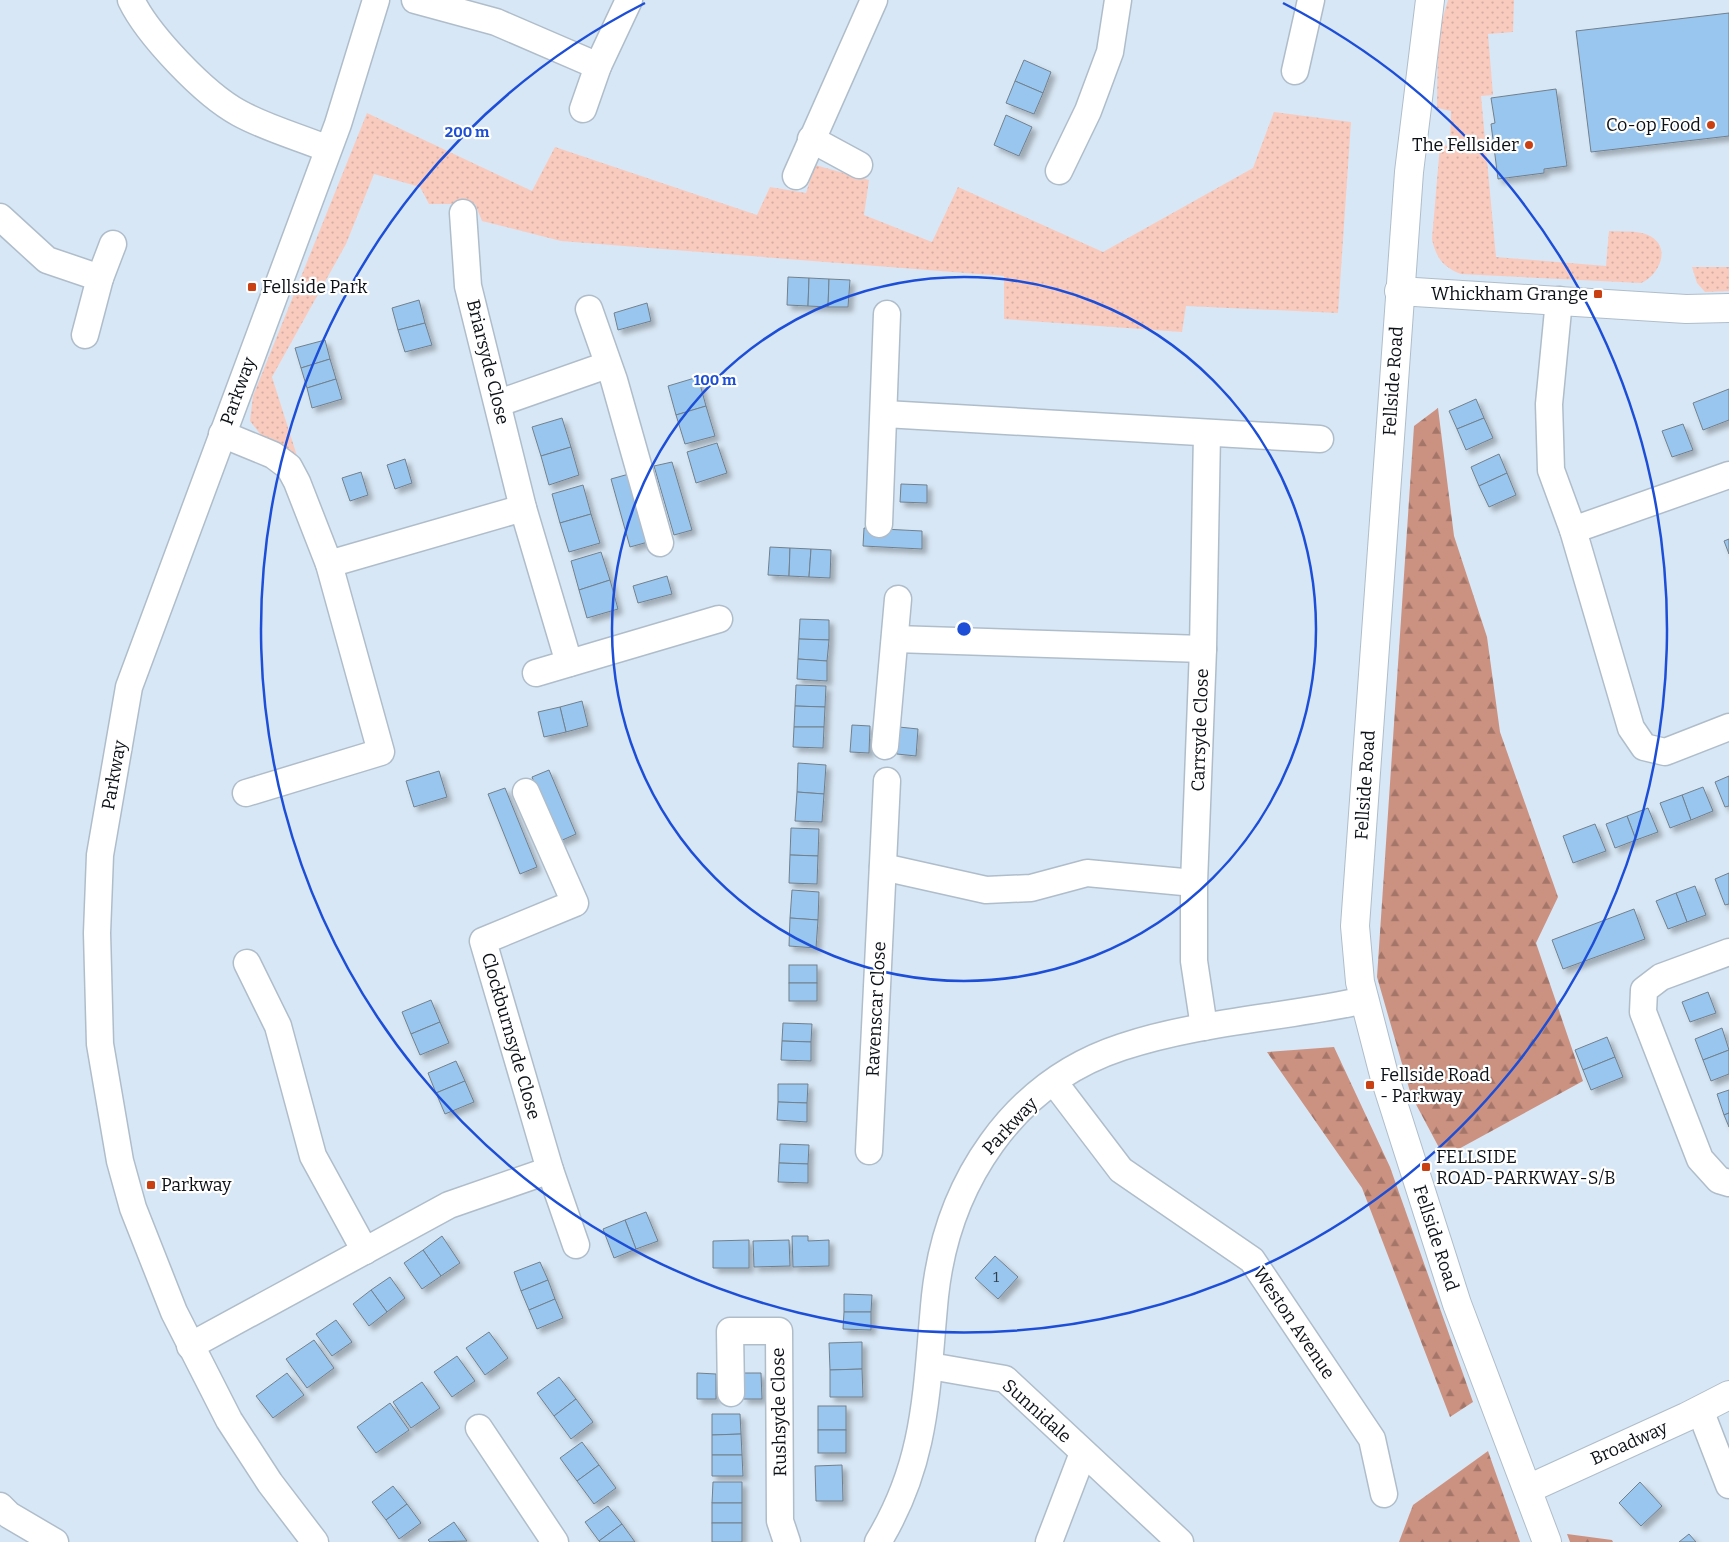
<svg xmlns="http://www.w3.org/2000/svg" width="1729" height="1542" viewBox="0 0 1729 1542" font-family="Bitter,serif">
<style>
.grass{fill:url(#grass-dots)}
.forest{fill:url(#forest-firs)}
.building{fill:#99c6ef;stroke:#72808c;filter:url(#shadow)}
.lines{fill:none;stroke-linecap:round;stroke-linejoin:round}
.street-casing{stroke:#afbdcb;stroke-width:29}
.secondary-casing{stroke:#afbdcb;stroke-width:30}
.street{stroke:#fff;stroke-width:26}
.secondary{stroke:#fff;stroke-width:28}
.ring{fill:none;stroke:#1d4ed8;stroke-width:2.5}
.poi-dot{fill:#c94113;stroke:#fff;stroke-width:2}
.labels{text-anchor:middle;stroke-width:4.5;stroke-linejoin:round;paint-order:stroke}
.number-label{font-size:15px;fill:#2f3e4c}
.poi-label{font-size:18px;fill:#0c1116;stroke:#fff;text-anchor:start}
.street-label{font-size:18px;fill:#0c1116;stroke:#fff}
.centre{fill:#1d4ed8;stroke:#fff;stroke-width:2.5}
.ring-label{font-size:15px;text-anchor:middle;font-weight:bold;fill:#1d4ed8;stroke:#fff;stroke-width:4.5;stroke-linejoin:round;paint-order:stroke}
</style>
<defs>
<pattern id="grass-dots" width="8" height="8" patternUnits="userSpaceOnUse" patternTransform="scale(1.25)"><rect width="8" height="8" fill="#f9cbbe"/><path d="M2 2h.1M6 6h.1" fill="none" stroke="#d4ada3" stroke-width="1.8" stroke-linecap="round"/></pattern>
<pattern id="forest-firs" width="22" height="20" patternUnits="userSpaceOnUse" patternTransform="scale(1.25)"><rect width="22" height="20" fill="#cc9281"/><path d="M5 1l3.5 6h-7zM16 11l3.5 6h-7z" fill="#a47669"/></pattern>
<filter id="shadow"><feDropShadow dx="4.5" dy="4.5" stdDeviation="2.5" flood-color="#0004"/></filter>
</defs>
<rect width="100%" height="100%" fill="#d8e7f5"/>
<g class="grass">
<path d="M1448,0H1514L1513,32L1488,34L1493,95L1481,96L1496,257L1606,266L1609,231C1620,232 1638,230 1648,235C1673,246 1659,276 1641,283L1461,274C1443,267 1436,258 1432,239L1440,145L1450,146L1451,111L1437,108L1438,34Z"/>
<path d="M1274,112L1351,122L1338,313L1186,306L1182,332L1004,319V276L561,241L482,221L475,204H429L420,187L374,174L346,244L272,377L297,456L268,444L250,421L253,396L367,113L532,191L555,147L757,215L770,187L806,193L815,165L869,180L864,215L932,242L958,187L1103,252L1253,168Z"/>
<path d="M1692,267H1729V291L1705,292L1697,283Z"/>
</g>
<g class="forest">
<path d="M1438,408L1454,536L1487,637L1500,732L1558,897L1536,943L1583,1081L1444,1157L1411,1095L1377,977L1414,426Z"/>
<path d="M1334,1047L1390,1167L1473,1402L1450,1417L1362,1188L1267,1052Z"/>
<path d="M1488,1451L1520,1542H1399L1413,1505Z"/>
<path d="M1567,1534L1612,1540L1613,1542H1570Z"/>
</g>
<g class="building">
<path d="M1729,13V136L1591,152L1576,31Z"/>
<path d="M1024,60L1051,72L1043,93L1015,81Z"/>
<path d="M1015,81L1043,93L1034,114L1006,103Z"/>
<path d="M1556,89L1567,166L1544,169V173L1498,179L1491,124L1495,123L1491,98Z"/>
<path d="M1006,115L1032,127L1019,156L994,145Z"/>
<path d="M788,277L809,278L808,306L787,305Z"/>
<path d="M809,278L829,279L828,307L808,306Z"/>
<path d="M829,279L850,280L848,307H828Z"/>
<path d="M419,300L425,323L398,330L392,308Z"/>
<path d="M647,303L651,321L618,330L614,313Z"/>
<path d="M425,323L432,345L405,352L398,330Z"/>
<path d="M325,340L330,359L301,368L295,348Z"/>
<path d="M330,359L336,379L307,388L301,368Z"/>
<path d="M698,377L706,406L676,415L668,386Z"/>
<path d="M336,379L342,399L312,408L307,388Z"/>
<path d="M1729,389V420L1703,430L1693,403Z"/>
<path d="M1476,399L1484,418L1457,429L1449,411Z"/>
<path d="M706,406L715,436L685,444L676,415Z"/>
<path d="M562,418L571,447L541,456L532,427Z"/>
<path d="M1484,418L1493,438L1466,450L1457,429Z"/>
<path d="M1683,424L1693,450L1672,457L1662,431Z"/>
<path d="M717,443L727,473L696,483L687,452Z"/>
<path d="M571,447L579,475L549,485L541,456Z"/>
<path d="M1499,454L1507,473L1479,486L1471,467Z"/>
<path d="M405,459L412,483L395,489L387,465Z"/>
<path d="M672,462L692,530L674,535L654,466Z"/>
<path d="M361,472L368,495L350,501L342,478Z"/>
<path d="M1507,473L1516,495L1489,507L1479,486Z"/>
<path d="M629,474L648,542L630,547L611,479Z"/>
<path d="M901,484L927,485V503L900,502Z"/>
<path d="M583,485L591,514L560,523L552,494Z"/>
<path d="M591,514L600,543L569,552L560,523Z"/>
<path d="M864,528L922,531V549L863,546Z"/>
<path d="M1729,539V554L1724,541Z"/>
<path d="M770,547L790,548L789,576L768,575Z"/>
<path d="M790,548L811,549L809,577L789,576Z"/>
<path d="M811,549L831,550L830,578L809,577Z"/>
<path d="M601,552L610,580L579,590L571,561Z"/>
<path d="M667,576L672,594L638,603L633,586Z"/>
<path d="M610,580L618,609L587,618L579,590Z"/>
<path d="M800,619L829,620V640L799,639Z"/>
<path d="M799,639L829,640L827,661L798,659Z"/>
<path d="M798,659L827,661V681L797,679Z"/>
<path d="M796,685L826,686L825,707L795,706Z"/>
<path d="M582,701L588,726L566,732L560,707Z"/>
<path d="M795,706L825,707L824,727H794Z"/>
<path d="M560,707L566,732L544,737L538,712Z"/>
<path d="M852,725L870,726L869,753L850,752Z"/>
<path d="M794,727H824L823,748L793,747Z"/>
<path d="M899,727L918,729L916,756L897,754Z"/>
<path d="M798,763L826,765L824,794L797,792Z"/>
<path d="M549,770L576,834L558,842L532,777Z"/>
<path d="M439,771L447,797L414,807L406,781Z"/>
<path d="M1729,776V806L1725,807L1715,782Z"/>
<path d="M1703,787L1713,811L1691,820L1682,795Z"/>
<path d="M505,788L537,867L520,874L488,794Z"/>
<path d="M797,792L824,794L822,822L795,821Z"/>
<path d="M1682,795L1691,820L1670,828L1660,803Z"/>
<path d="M1648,808L1658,832L1636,840L1627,816Z"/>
<path d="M1627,816L1636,840L1615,848L1606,824Z"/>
<path d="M1595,824L1606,851L1573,863L1563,836Z"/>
<path d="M791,828L819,829L818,856L790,855Z"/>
<path d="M790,855L818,856L817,884L789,883Z"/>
<path d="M1729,873V904L1725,905L1715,879Z"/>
<path d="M1695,886L1706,915L1687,922L1676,893Z"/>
<path d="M792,890L819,892L818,920L790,918Z"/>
<path d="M1676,893L1687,922L1668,929L1656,901Z"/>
<path d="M1634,909L1645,939L1563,969L1552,940Z"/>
<path d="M790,918L818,920L816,948L789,946Z"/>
<rect x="789" y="965" width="28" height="18"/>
<rect x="789" y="983" width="28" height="18"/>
<path d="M1708,992L1716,1013L1690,1022L1682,1002Z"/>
<path d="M431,1000L440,1022L411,1034L402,1012Z"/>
<path d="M440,1022L449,1043L420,1055L411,1034Z"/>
<path d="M783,1023L812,1024L811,1042L782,1041Z"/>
<path d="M1722,1028L1729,1050L1703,1060L1695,1039Z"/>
<path d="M1607,1037L1615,1057L1583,1070L1575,1050Z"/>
<path d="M782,1041L811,1042V1061L781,1060Z"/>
<path d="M1729,1050V1074L1711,1081L1703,1060Z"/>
<path d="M1615,1057L1623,1077L1591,1090L1583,1070Z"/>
<path d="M456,1061L465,1081L436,1093L428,1073Z"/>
<path d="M465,1081L474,1102L445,1114L436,1093Z"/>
<path d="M778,1084H808L807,1103L778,1102Z"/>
<path d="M1729,1090V1113L1724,1115L1717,1094Z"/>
<path d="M778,1102L807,1103V1122L777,1120Z"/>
<path d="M1729,1113V1127L1724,1115Z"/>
<path d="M780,1144L809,1145L808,1164L779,1163Z"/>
<path d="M779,1163L808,1164V1183L778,1182Z"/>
<path d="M646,1212L658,1241L636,1249L625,1220Z"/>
<path d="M625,1220L636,1249L614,1258L603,1229Z"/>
<path d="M442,1236L460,1263L441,1276L423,1250Z"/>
<path d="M792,1236H808V1241L829,1240V1266L793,1267Z"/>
<path d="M749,1240V1268H713V1241Z"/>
<path d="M789,1240L790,1266L754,1267L753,1241Z"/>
<path d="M423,1250L441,1276L422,1289L404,1263Z"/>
<path d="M995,1256L1018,1277L998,1299L975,1278Z"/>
<path d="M540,1262L548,1280L521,1291L514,1272Z"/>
<path d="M390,1277L405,1298L387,1312L371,1290Z"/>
<path d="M548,1280L555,1299L529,1310L521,1291Z"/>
<path d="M371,1290L387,1312L369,1326L353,1304Z"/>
<path d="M844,1294L872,1295L871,1312H844Z"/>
<path d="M555,1299L563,1318L537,1329L529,1310Z"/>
<path d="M844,1312H871V1330L843,1329Z"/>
<path d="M336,1320L352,1342L332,1356L316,1334Z"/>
<path d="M489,1332L508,1358L485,1375L466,1348Z"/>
<path d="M314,1340L334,1368L307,1388L286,1359Z"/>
<path d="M862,1342V1369L830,1370L829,1343Z"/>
<path d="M457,1356L475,1381L452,1397L434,1372Z"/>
<path d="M862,1369L863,1397H830V1370Z"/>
<path d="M287,1373L304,1395L273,1418L256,1396Z"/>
<path d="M697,1373L716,1374V1399H697Z"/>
<path d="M743,1373H761L762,1399H743Z"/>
<path d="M559,1377L576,1399L554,1416L537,1393Z"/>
<path d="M422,1382L440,1408L411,1428L393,1402Z"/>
<path d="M576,1399L593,1422L571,1439L554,1416Z"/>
<path d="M390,1403L409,1430L376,1453L357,1427Z"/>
<rect x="818" y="1406" width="28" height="24"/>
<path d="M712,1414H740L741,1434L712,1435Z"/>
<rect x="818" y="1430" width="28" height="23"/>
<path d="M741,1434L742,1455H712V1435Z"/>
<path d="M582,1442L599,1465L577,1481L560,1458Z"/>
<path d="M712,1455H742L743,1476H712Z"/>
<path d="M599,1465L616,1488L594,1504L577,1481Z"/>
<path d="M842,1465L843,1501H816L815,1466Z"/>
<path d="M713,1482H742V1503H712Z"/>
<path d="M1640,1482L1662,1506L1641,1526L1619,1503Z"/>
<path d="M393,1486L407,1504L386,1520L372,1502Z"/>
<rect x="712" y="1503" width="30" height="20"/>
<path d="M407,1504L421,1523L399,1539L386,1520Z"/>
<path d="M608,1506L622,1524L599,1541L585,1522Z"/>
<path d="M454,1522L467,1541L430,1542L428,1540Z"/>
<rect x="712" y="1523" width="30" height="19"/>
<path d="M622,1524L635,1542H600L599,1541Z"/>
<path d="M1689,1534L1696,1542H1679Z"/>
</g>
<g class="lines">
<g class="street-casing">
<g id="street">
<path d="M131,0C148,35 204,94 239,113C266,128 299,137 328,149"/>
<path d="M415,0L496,22L598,66"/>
<path d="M1295,71L1311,0"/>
<path d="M583,109L598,66L629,0"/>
<path d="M811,139L859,165"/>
<path d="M1059,171L1088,111L1110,52L1118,0"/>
<path d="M796,176L874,0"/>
<path d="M463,213L468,286L523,508L569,663"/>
<path d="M0,217L47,260L100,278"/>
<path d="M1559,300L1549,404L1551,470L1573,530L1631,728L1644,747L1665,752L1729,727"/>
<path d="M589,309L614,380L660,543"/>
<path d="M85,335L100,278L113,244"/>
<path d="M499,403L607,365"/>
<path d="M885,414L1320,439"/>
<path d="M222,434L273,455L289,467L297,482L329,564L381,752L246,793"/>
<path d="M879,524L887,314"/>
<path d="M1573,530L1729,475"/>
<path d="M329,564L523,508"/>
<path d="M895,639L1203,649"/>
<path d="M536,673L719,619"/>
<path d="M885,746L898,599"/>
<path d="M526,792L575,903L483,941L550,1170L576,1245"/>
<path d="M883,867L986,890L1031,888L1087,873L1194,883"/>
<path d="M1729,952L1661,977L1644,990L1643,1012L1700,1159L1719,1180L1729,1183"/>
<path d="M247,963L278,1026L313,1156L365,1251"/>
<path d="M1204,1027L1194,961V883L1203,649L1207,433"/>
<path d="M1054,1082L1121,1170L1252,1260L1372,1439L1384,1494"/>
<path d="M869,1151L887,781"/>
<path d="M190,1346L449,1205L550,1170"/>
<path d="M930,1366L1005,1379L1180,1542"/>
<path d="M731,1393L730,1331H779L780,1521L787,1542"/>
<path d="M1700,1410L1729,1485"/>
<path d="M479,1428L555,1542"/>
<path d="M0,1506L9,1515L55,1542"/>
<path d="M315,1542L270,1483L229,1420L174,1312L133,1208L120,1161L100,1044L97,933L100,855L129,687L338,124L376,0"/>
<path d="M878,1542C928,1460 926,1388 935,1296C947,1184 1012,1083 1122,1047C1200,1021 1285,1018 1365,1000"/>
<path d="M1049,1542L1083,1453"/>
</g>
</g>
<g class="secondary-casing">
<g id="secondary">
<path d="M1430,0L1409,172L1355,926L1360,982L1384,1075L1457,1304L1547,1542"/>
<path d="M1399,291L1686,309L1729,308"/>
<path d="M1528,1489L1686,1417L1729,1395"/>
</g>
</g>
<use href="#street" class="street"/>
<use href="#secondary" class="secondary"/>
</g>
<g class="ring">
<circle cx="964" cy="629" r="352"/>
<path d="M1283 3A703 703 0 1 1 645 3"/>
</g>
<g class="poi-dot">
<circle cx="1711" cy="125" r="5"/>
<circle cx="1529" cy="145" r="5"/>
<rect x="247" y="282" width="10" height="10" rx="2.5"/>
<rect x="1593" y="289" width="10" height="10" rx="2.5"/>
<rect x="1365" y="1080" width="10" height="10" rx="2.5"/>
<rect x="1421" y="1162" width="10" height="10" rx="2.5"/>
<rect x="146" y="1180" width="10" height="10" rx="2.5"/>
</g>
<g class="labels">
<g class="number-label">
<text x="996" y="1282">1</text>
</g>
<g class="poi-label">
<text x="1701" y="131" text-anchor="end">Co-op Food</text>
<text x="1519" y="151" text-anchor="end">The Fellsider</text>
<text x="262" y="293">Fellside Park</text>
<text x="1588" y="300" text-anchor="end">Whickham Grange</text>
<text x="1380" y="1081">Fellside Road<tspan x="1380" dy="21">- Parkway</tspan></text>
<text x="1436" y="1163">FELLSIDE<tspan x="1436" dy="21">ROAD-PARKWAY-S/B</tspan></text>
<text x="161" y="1191">Parkway</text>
</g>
<g class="street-label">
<text transform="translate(488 362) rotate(76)" y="6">Briarsyde Close</text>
<text transform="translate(1393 381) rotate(-86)" y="6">Fellside Road</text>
<text transform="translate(238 391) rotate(-70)" y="6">Parkway</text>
<text transform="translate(1200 730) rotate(-88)" y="6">Carrsyde Close</text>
<text transform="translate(114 775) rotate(-80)" y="6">Parkway</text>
<text transform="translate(1365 785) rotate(-86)" y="6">Fellside Road</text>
<text transform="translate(876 1009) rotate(-87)" y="6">Ravenscar Close</text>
<text transform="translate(511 1036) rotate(74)" y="6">Clockburnsyde Close</text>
<text transform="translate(1010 1126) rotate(-47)" y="6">Parkway</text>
<text transform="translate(1436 1238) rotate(72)" y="6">Fellside Road</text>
<text transform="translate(1294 1323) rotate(56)" y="6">Weston Avenue</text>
<text transform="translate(1037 1411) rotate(42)" y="6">Sunnidale</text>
<text transform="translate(779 1412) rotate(-91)" y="6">Rushsyde Close</text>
<text transform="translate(1629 1443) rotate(-24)" y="6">Broadway</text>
</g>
</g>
<circle cx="964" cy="629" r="8" class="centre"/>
<g class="ring-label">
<text x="467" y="137">200 m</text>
<text x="715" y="385">100 m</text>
</g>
</svg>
